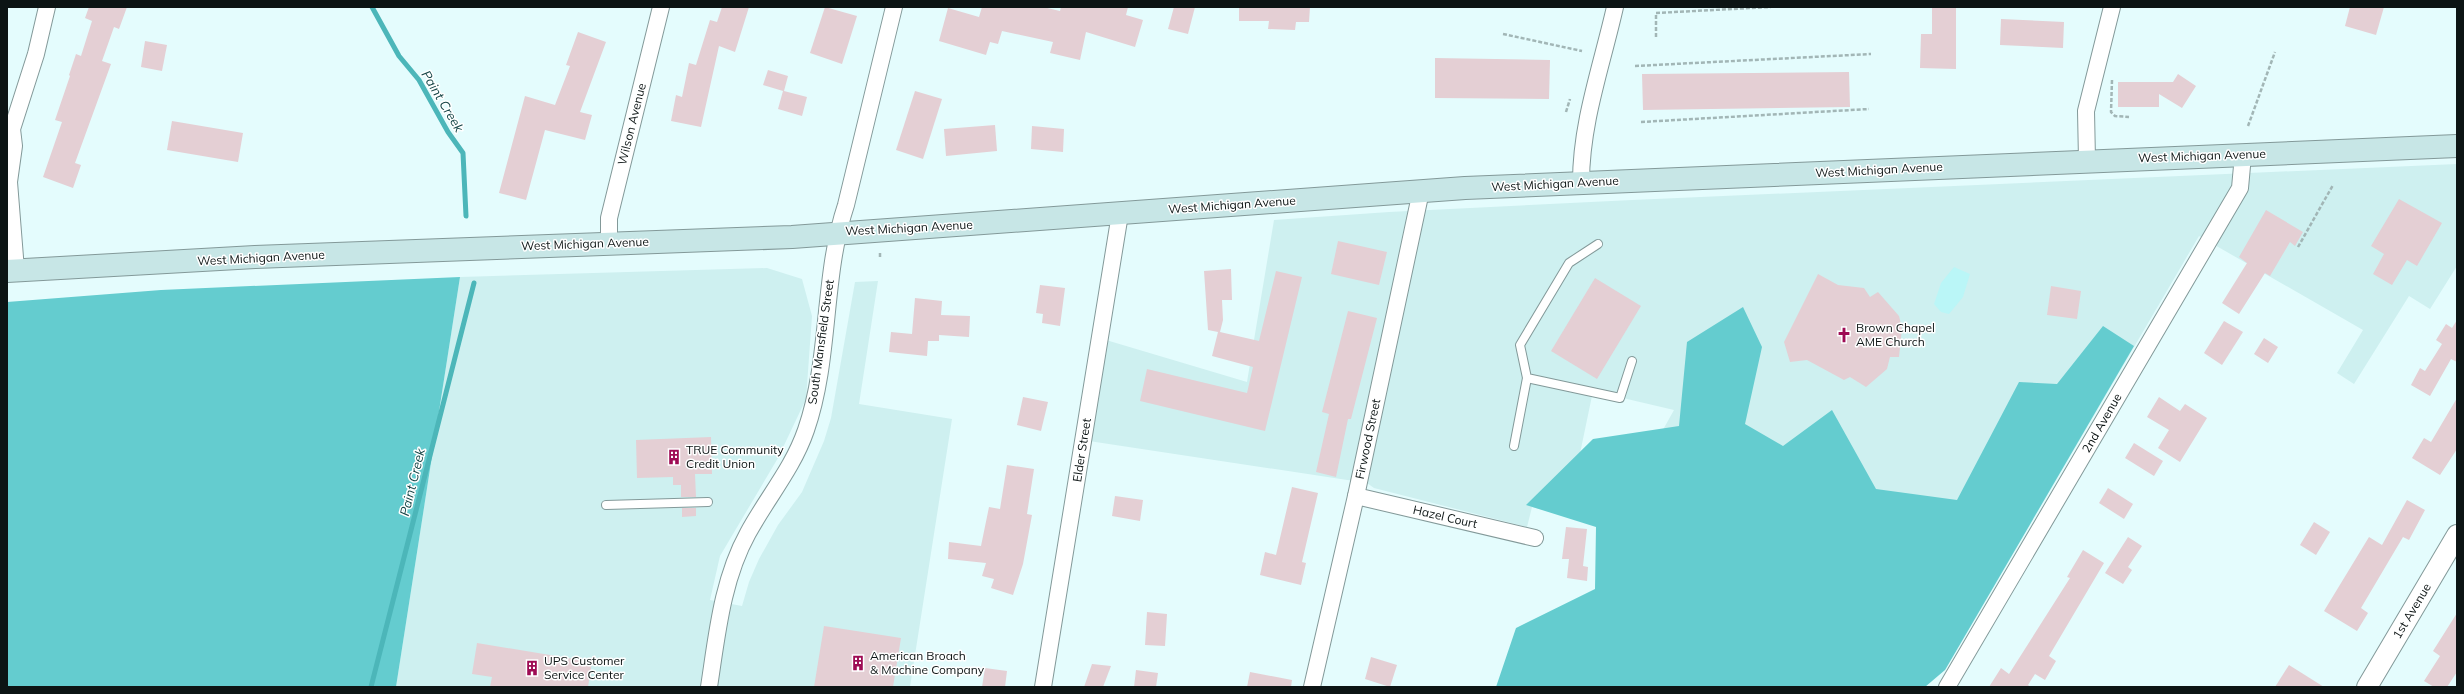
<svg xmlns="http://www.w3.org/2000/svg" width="2464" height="694" viewBox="0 0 2464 694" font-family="Mulish,sans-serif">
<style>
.built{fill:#cef0f0}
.green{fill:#baf6f7}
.forest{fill:#64cccf}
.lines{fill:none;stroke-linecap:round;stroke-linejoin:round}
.stream{stroke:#4cb6b9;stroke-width:5}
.building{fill:#e4cfd4}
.service-casing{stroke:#839999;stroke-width:10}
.minor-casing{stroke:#839999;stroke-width:18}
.tertiary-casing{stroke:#839999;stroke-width:22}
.secondary-casing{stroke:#839999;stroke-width:24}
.path{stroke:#a2b6b6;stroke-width:2.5;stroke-dasharray:4 2;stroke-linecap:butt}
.service{stroke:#fff;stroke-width:8}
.minor{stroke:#fff;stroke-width:16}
.tertiary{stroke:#fff;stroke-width:20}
.secondary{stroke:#c7e6e6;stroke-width:22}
.labels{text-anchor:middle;stroke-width:3;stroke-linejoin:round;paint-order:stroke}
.street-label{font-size:12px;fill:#0c1414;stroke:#fff}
.poi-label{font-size:12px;fill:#0c1414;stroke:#fff;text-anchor:start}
.water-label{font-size:13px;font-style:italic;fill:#164647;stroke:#fff}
</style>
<rect width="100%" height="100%" fill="#e4fcfd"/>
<g class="built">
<path d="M2457,164V266L2430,309L2409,296L2354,384L2337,373L2363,330L2199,236L1945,670L1636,478L1674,410L1593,391L1567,516L1532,507L1527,527L1374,488L1367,483L1089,441L1106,340L1247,382L1274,220L1389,212L1632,200Z"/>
<path d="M767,268L802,279L812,316L806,399L778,458L720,556L710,600L742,606L749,582L759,559L778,525L802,492L824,441L831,418L855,282L878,281L859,404L952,419L910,687H396L460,277Z"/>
</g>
<path class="green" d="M1954,267L1970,274L1963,297L1949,314L1941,312L1934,304L1941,283Z"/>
<g class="forest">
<path d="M460,277L396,687H7V302L161,290Z"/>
<path d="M1743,307L1762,347L1745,424L1783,446L1832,410L1876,489L1957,500L2019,382L2057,384L2103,326L2134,346L1945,670L1925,687H1496L1516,628L1595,589L1596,527L1526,505L1593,439L1679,426L1687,342Z"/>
</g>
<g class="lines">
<g class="stream">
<path d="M372,7L399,56L419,80L448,132L463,153L466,216"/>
<path d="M371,687L474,283"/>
</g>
</g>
<g class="building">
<path d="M89,7H127L119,29L114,27L102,61L111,64L75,163L81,165L73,188L43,177L62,122L55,120L70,76L69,75L76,54L81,56L92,21L85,18Z"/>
<path d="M722,7H749L735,52L719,46L701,127L671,121L676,95L682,97L689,63L696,65L710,20L717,22Z"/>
<path d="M825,7L857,16L842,64L810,53Z"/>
<path d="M982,7H1043L1060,11L1061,7H1128L1126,15L1143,20L1135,47L1086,32L1080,60L1050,53L1053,42L1002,31L998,44L990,42L986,55L939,41L948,8L979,17Z"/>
<path d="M1174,7H1195L1188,34L1168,29Z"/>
<path d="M1239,7H1310L1309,22H1296L1295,30L1268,29L1269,21H1239Z"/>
<path d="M1932,7H1956V69L1920,68L1921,34H1932Z"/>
<path d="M2350,7H2384L2376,35L2345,26Z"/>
<path d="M2001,19L2064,22L2063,48L2000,45Z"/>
<path d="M578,32L606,42L580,112L592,115L585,140L545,130L526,200L499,193L525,96L555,105L570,66L566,65Z"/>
<path d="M145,41L167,45L162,71L141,67Z"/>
<path d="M1435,58L1550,60L1549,99L1435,98Z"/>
<path d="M768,70L788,76L784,91L807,97L802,116L778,109L783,91L763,85Z"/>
<path d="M1849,72L1850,107L1643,110L1642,74Z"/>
<path d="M2178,74L2196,86L2182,108L2159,94V107H2118V82H2173Z"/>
<path d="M915,91L942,99L923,159L896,150Z"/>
<path d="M172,121L243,133L238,162L167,150Z"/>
<path d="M995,125L997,151L946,156L944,129Z"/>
<path d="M1032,126L1064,129L1063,152L1031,149Z"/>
<path d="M2399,199L2442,223L2417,266L2407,260L2392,285L2373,274L2384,254L2371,246Z"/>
<path d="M2266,210L2303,232L2295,246L2290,242L2270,276L2265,273L2239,314L2222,303L2247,263L2239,257Z"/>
<path d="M1338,241L1387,252L1379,285L1331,274Z"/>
<path d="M1231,269L1232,300H1222L1223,320L1220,332L1259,341L1276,271L1302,277L1265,431L1140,401L1147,369L1247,393L1253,367L1212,356L1218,332L1208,330L1204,271Z"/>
<path d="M1818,274L1838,285L1864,288L1870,297L1878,292L1899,316L1902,328L1899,357H1890L1887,369L1866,387L1850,377L1844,380L1807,360L1790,362L1784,342Z"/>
<path d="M1595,278L1641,306L1597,379L1551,351Z"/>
<path d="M1040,285L1065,288L1060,326L1042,323L1043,314L1036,313Z"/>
<path d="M2051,286L2081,291L2077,319L2047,315Z"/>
<path d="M915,298L942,301L941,315L970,316L969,337L939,335V341H928L927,356L889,352L891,332L912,334Z"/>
<path d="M1348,311L1377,318L1351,419H1348L1336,477L1316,472L1329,414L1322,412Z"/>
<path d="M2457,320V362L2451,359L2430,396L2411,385L2420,368L2425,371L2442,344L2436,340L2446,324L2452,328Z"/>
<path d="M2224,321L2243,332L2222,365L2204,353Z"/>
<path d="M2264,338L2278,347L2268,363L2254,354Z"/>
<path d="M1023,397L1048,402L1041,431L1017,425Z"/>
<path d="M2159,397L2180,411L2185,404L2207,418L2180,462L2158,448L2169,430L2147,417Z"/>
<path d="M2457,398V449L2440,475L2412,458L2424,438L2431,442Z"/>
<path d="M711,437L712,474H695L696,497H681V485H673V477L637,478L636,440Z"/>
<path d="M2134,443L2163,461L2154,476L2125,458Z"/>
<path d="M1007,465L1034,469L1027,514L1032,515L1023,564L1013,595L991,588L994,579L982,576L986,563L948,559L949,542L981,546L989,507L1000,509Z"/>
<path d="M1292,487L1318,493L1302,562L1306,563L1301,585L1260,575L1265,552L1276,555Z"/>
<path d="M2108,488L2133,504L2124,519L2099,503Z"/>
<path d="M1115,496L1143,500L1140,521L1112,516Z"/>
<path d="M2407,500L2425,510L2409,540L2403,537L2361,608L2368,613L2357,631L2324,611L2369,537L2382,545Z"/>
<path d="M682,508H696V516L682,517Z"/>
<path d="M2314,522L2330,532L2316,555L2300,545Z"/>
<path d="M1566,527L1587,529L1583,566L1588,567L1587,581L1567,578L1569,559H1562Z"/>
<path d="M2128,537L2142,546L2128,567L2132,570L2123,584L2105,573Z"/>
<path d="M2083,550L2104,563L2049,656L2056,661L2045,680L2035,674L2028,685L2031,687H1989L2001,668L2009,674L2070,578L2067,577Z"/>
<path d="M1147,612L1167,614L1165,646L1145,645Z"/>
<path d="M2457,613V672L2447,687H2434L2424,681L2440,656L2433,651Z"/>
<path d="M824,626L901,638L893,687H814Z"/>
<path d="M477,643L592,662L588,687H490L492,677L472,674Z"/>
<path d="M1371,657L1397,665L1390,687L1365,679Z"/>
<path d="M1092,664L1111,666L1103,687H1084Z"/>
<path d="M2289,665L2324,687H2275Z"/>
<path d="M985,668L1007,671L1005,687H982Z"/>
<path d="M1136,670L1158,673L1156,687H1134Z"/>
<path d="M1250,672L1292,680L1291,687H1247Z"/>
</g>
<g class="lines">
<g class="service-casing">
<g id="service">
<path d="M1598,244L1569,263L1520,345L1527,378L1620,398L1632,361"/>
<path d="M1514,446L1527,378"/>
<path d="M606,505L708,502"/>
</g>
</g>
<g class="minor-casing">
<g id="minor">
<path d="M2087,160L2086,111L2112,7"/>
<path d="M1581,182C1581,122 1602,65 1615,7"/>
<path d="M609,243V218L661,7"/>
<path d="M16,270L9,182L14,146L12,129L36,54L47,7"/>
<path d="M1356,496L1535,538"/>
<path d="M709,687C717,635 722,580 748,533C767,498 793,468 806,430C831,358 822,277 846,205L894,7"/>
<path d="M1043,687L1120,214"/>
<path d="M1312,687L1356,496L1421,191"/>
<path d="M1947,687L2240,188L2243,155"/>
</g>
</g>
<g class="tertiary-casing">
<path id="tertiary" d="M2367,687L2457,535"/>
</g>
<g class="secondary-casing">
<path id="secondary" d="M7,271L255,257L792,237L1465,188L2457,146"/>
</g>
<g class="path">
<path d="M1503,34L1582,51"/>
<path d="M1656,37V13L1771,7"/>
<path d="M1635,66L1871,54"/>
<path d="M2112,80L2111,112L2115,116L2129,117"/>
<path d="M1566,112L1570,99"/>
<path d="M1641,122L1869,109"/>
<path d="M2248,126L2275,52"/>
<path d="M2298,247L2333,185"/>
<path d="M880,257V251"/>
</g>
<use href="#service" class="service"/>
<use href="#minor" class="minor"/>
<use href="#tertiary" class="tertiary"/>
<use href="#secondary" class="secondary"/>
</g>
<defs>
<g id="church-bare" transform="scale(1.2)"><path d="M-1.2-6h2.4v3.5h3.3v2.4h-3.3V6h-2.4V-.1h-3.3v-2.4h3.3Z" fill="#9e0b54" stroke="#fff" stroke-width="2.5" paint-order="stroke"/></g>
<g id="building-bare" transform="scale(1.2)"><path d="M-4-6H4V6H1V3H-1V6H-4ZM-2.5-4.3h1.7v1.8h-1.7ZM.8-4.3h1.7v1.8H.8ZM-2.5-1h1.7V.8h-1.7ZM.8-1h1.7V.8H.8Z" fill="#9e0b54" stroke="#fff" stroke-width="2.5" paint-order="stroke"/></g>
</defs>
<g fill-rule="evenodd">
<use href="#church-bare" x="1844" y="335"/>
<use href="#building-bare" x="674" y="457"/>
<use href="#building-bare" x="858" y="663"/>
<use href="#building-bare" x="532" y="668"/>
</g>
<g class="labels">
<g class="street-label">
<text transform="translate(632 124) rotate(-76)" y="4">Wilson Avenue</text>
<text transform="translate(2202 156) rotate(-2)" y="4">West Michigan Avenue</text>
<text transform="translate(1879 170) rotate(-3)" y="4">West Michigan Avenue</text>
<text transform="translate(1555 184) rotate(-3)" y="4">West Michigan Avenue</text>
<text transform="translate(1232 205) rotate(-4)" y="4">West Michigan Avenue</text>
<text transform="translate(909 228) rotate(-3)" y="4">West Michigan Avenue</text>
<text transform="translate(585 244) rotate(-2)" y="4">West Michigan Avenue</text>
<text transform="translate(261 258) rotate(-3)" y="4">West Michigan Avenue</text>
<text transform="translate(821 342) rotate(-82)" y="4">South Mansfield Street</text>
<text transform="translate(2102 423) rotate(-60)" y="4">2nd Avenue</text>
<text transform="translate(1368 439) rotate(-78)" y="4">Firwood Street</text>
<text transform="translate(1082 450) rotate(-81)" y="4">Elder Street</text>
<text transform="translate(1445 517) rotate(13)" y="4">Hazel Court</text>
<text transform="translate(2412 611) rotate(-59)" y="4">1st Avenue</text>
</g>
<g class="poi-label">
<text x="1856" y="332">Brown Chapel<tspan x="1856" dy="14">AME Church</tspan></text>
<text x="686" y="454">TRUE Community<tspan x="686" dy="14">Credit Union</tspan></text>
<text x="870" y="660">American Broach<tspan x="870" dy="14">&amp; Machine Company</tspan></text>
<text x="544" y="665">UPS Customer<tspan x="544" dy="14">Service Center</tspan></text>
</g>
<g class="water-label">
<text transform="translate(443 101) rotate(59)" y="5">Paint Creek</text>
<text transform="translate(412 482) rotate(-76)" y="5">Paint Creek</text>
</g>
</g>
<rect width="2464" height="694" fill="none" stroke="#0c1414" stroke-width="16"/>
</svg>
